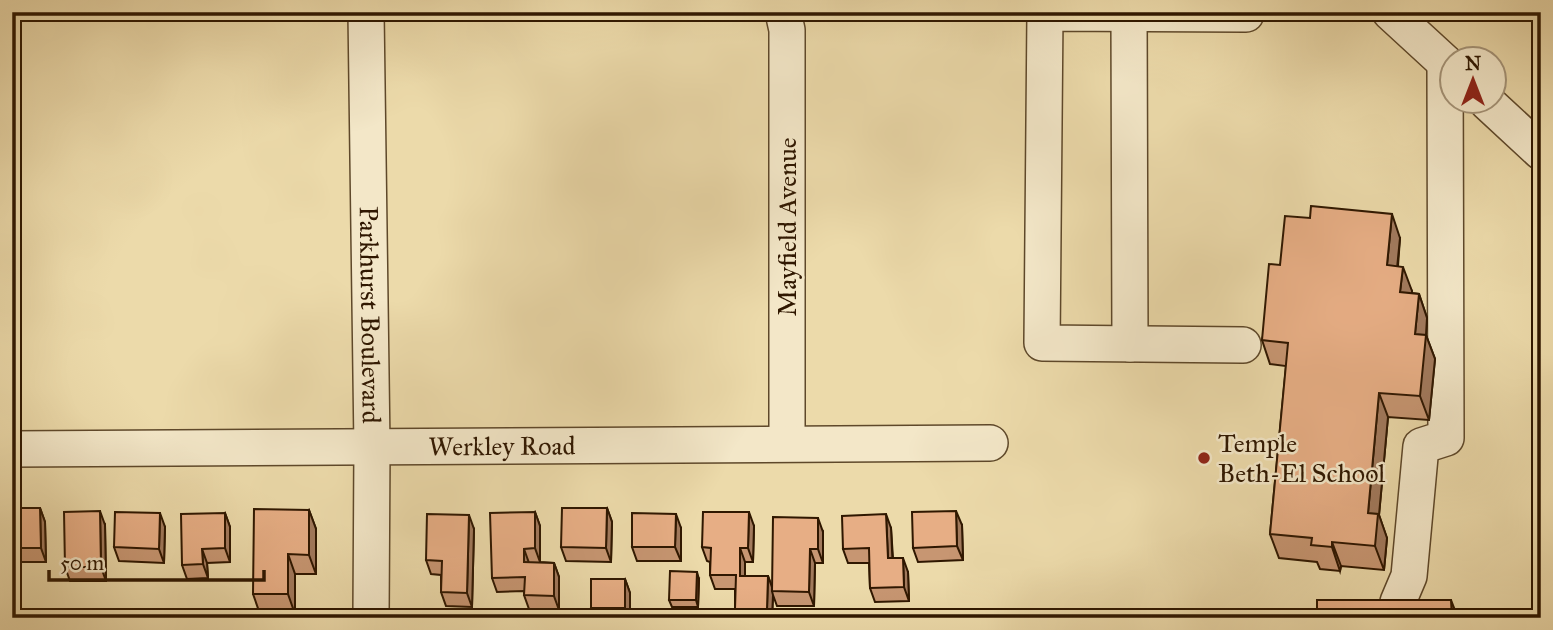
<svg xmlns="http://www.w3.org/2000/svg" width="1553" height="630" viewBox="0 0 1553 630" font-family="'IM FELL Great Primer',serif">
<style>
.lines{fill:none;stroke-linecap:round;stroke-linejoin:round}
.minor-casing{stroke:#5e482a;stroke-width:38}
.minor{stroke:#f3e7c8;stroke-width:35}
.wall{fill:#c79672;stroke:#2f1700;stroke-width:2}
.shaded-wall{fill:#a27a5d;stroke:#2f1700;stroke-width:2}
.building{fill:#e7ae85;stroke:#2f1700;stroke-width:2}
.poi-dot{fill:#8f2418;stroke:#f3e7c8;stroke-width:2.5}
.labels{text-anchor:middle;stroke-width:5;stroke-linejoin:round;paint-order:stroke}
.street-label{font-size:26px;fill:#2f1700;stroke:#f3e7c8}
.poi-label{font-size:26px;fill:#2f1700;stroke:#f3e7c8;text-anchor:start}
</style>
<rect width="100%" height="100%" fill="#ecdaaa"/>
<filter id="stains"><feTurbulence type="fractalNoise" baseFrequency=".00286" numOctaves="4"/><feColorMatrix values="0 0 0 0 .2 0 0 0 0 .09 0 0 0 0 .02 0 0 0 .5 -.17"/></filter>
<radialGradient id="worn" r=".72"><stop offset=".6" stop-color="#630" stop-opacity="0"/><stop offset="1" stop-color="#630" stop-opacity=".3"/></radialGradient>
<g class="lines">
<g class="minor-casing">
<g id="minor">
<path id="s1" d="M366,12L372,447L371,618"/>
<path d="M783,12L787,30V443"/>
<path d="M1129,12L1130,344"/>
<path d="M1390,12L1452,69"/>
<path d="M1487,102L1541,152"/>
<path d="M1243,345L1042,343L1045,13L1246,14"/>
<path id="s2" d="M12,449L990,443"/>
<path d="M1398,602L1409,576L1421,446L1446,438L1445,63"/>
</g>
</g>
<use href="#minor" class="minor"/>
</g>
<g class="wall">
<path d="M1400,238L1398,266L1412,291L1411,293L1419,294L1427,318L1426,335L1435,359L1429,420L1388,417L1379,515L1387,538L1384,570L1341,566L1340,571L1320,569L1317,562L1279,558L1270,534L1286,366L1270,364L1262,340L1280,265Z"/>
<path d="M12,508H40L45,522L46,562H12Z"/>
<path d="M607,508L612,522L611,562L566,561L561,547Z"/>
<path d="M309,510L316,529V574H295V614H260L253,594Z"/>
<path d="M535,512L540,526V562L554,563L559,577V610L529,609L524,595V591L497,592L492,578Z"/>
<path d="M225,513L230,527V562L207,563L208,578L187,579L182,565Z"/>
<path d="M105,525L106,581H70L65,567Z"/>
<path d="M962,525L963,560L918,562L913,548Z"/>
<path d="M754,526L753,562H745V576H768L772,587L823,532V563H815L814,606H777L773,595L772,618H739L735,609V589H715L710,575V562L707,561L702,547Z"/>
<path d="M165,527L164,563L119,561L114,547Z"/>
<path d="M681,528V561H637L632,547Z"/>
<path d="M891,528L893,558L908,572L909,601L875,602L870,588L869,563H848L843,549Z"/>
<path d="M474,529L472,607L446,606L441,592V575L431,574L426,560Z"/>
<path d="M625,579L630,593V618H594L591,608Z"/>
<path d="M699,579L698,607H672L669,600Z"/>
</g>
<g class="shaded-wall">
<path d="M1392,214L1400,238L1395,289L1387,265Z"/>
<path d="M1403,267L1412,291L1409,316L1400,292Z"/>
<path d="M1419,294L1427,318L1426,335L1435,359L1429,420L1420,396L1415,334Z"/>
<path d="M1379,393L1388,417L1379,515L1387,538L1384,570L1375,546L1368,513Z"/>
<path d="M40,508L45,522L46,562L41,548Z"/>
<path d="M607,508L612,522L611,562L606,548Z"/>
<path d="M309,510L316,529V574L309,555Z"/>
<path d="M100,511L105,525L106,581L101,567Z"/>
<path d="M956,511L962,525L963,560L957,546Z"/>
<path d="M535,512L540,526V562L535,548Z"/>
<path d="M749,512L754,526L753,562L748,548Z"/>
<path d="M160,513L165,527L164,563L159,549Z"/>
<path d="M225,513L230,527V562L225,548Z"/>
<path d="M676,514L681,528V561L675,547Z"/>
<path d="M886,514L891,528L893,572L888,558Z"/>
<path d="M469,515L474,529L472,607L467,593Z"/>
<path d="M818,518L823,532V563L818,549Z"/>
<path d="M1332,542L1341,566L1340,571L1332,547Z"/>
<path d="M740,548L745,562V590L740,576Z"/>
<path d="M202,549L207,563L208,578L203,564Z"/>
<path d="M524,549L529,563L524,562Z"/>
<path d="M810,549L815,563L814,606L809,592Z"/>
<path d="M288,554L295,574V614L288,594Z"/>
<path d="M903,558L908,572L909,601L904,587Z"/>
<path d="M554,563L559,577V610L554,596Z"/>
<path d="M697,572L699,579L698,607L696,600Z"/>
<path d="M768,576L773,590L772,591L773,595L772,618H770L767,609Z"/>
<path d="M625,579L630,593V618H628L625,608Z"/>
<path d="M1451,600L1458,618H1452Z"/>
</g>
<g class="building">
<path d="M1311,206L1392,214L1387,265L1403,267L1400,292L1419,294L1415,334L1426,335L1420,396L1379,393L1368,513L1378,514L1375,546L1332,542V547L1311,545L1312,538L1270,534L1288,343L1262,340L1269,264L1280,265L1285,216L1310,218Z"/>
<path d="M12,508H40L41,548H12Z"/>
<path d="M562,508H607L606,548L561,547Z"/>
<path d="M254,509L309,510V555L288,554V594H253Z"/>
<path d="M100,511L101,567H65L64,512Z"/>
<path d="M956,511L957,546L913,548L912,512Z"/>
<path d="M115,512L160,513L159,549L114,547Z"/>
<path d="M535,512V548L524,549V562L554,563V596L524,595L525,577L492,578L490,513Z"/>
<path d="M703,512H749L748,548H740V576H768L767,609H735L736,575H710L711,548L702,547Z"/>
<path d="M225,513V548L202,549L203,564L182,565L181,514Z"/>
<path d="M632,513L676,514L675,547H632Z"/>
<path d="M427,514L469,515L467,593L441,592L442,561L426,560Z"/>
<path d="M886,514L888,558H903L904,587L870,588L869,548L843,549L842,516Z"/>
<path d="M773,517L818,518V549H810L809,592L772,591Z"/>
<path d="M670,571L697,572L696,600H669Z"/>
<rect x="591" y="579" width="34" height="29"/>
<path d="M1317,600H1451L1452,618H1317Z"/>
</g>
<circle class="poi-dot" cx="1204" cy="458" r="7"/>
<g class="labels">
<g class="street-label">
<text transform="translate(787 227) rotate(-90)" y="9">Mayfield Avenue</text>
<text dy="9" stroke="none"><textPath href="#s1" startOffset="303">Parkhurst Boulevard</textPath></text>
<text dy="9" stroke="none"><textPath href="#s2" startOffset="490">Werkley Road</textPath></text>
</g>
<g class="poi-label">
<text x="1218" y="452">Temple<tspan x="1218" dy="30">Beth-El School</tspan></text>
</g>
</g>
<rect width="1553" height="630" fill="none" stroke="#ecdaaa" stroke-width="42"/>
<rect x="14" y="14" width="1525" height="602" fill="none" stroke="#2f1700" stroke-width="3.5"/>
<rect x="21" y="21" width="1511" height="588" fill="none" stroke="#2f1700" stroke-width="2"/>
<g transform="translate(1473 80)"><circle r="33" fill="#f3e7c8" stroke="#a59478" stroke-width="2"/>
<path d="M0-5L12 26L0 18L-12 26Z" fill="#8f2418"/>
<text y="-10" font-size="19" font-weight="bold" text-anchor="middle" fill="#2f1700">N</text>
</g>
<path d="M49 570v10h215v-10" fill="none" stroke="#2f1700" stroke-width="3.5"/>
<text x="60" y="570" font-size="21" fill="#2f1700" stroke="#f3e7c8" stroke-width="5" paint-order="stroke">50 m</text>
<rect width="100%" height="100%" filter="url(#stains)"/>
<rect width="100%" height="100%" fill="url(#worn)"/>
</svg>
